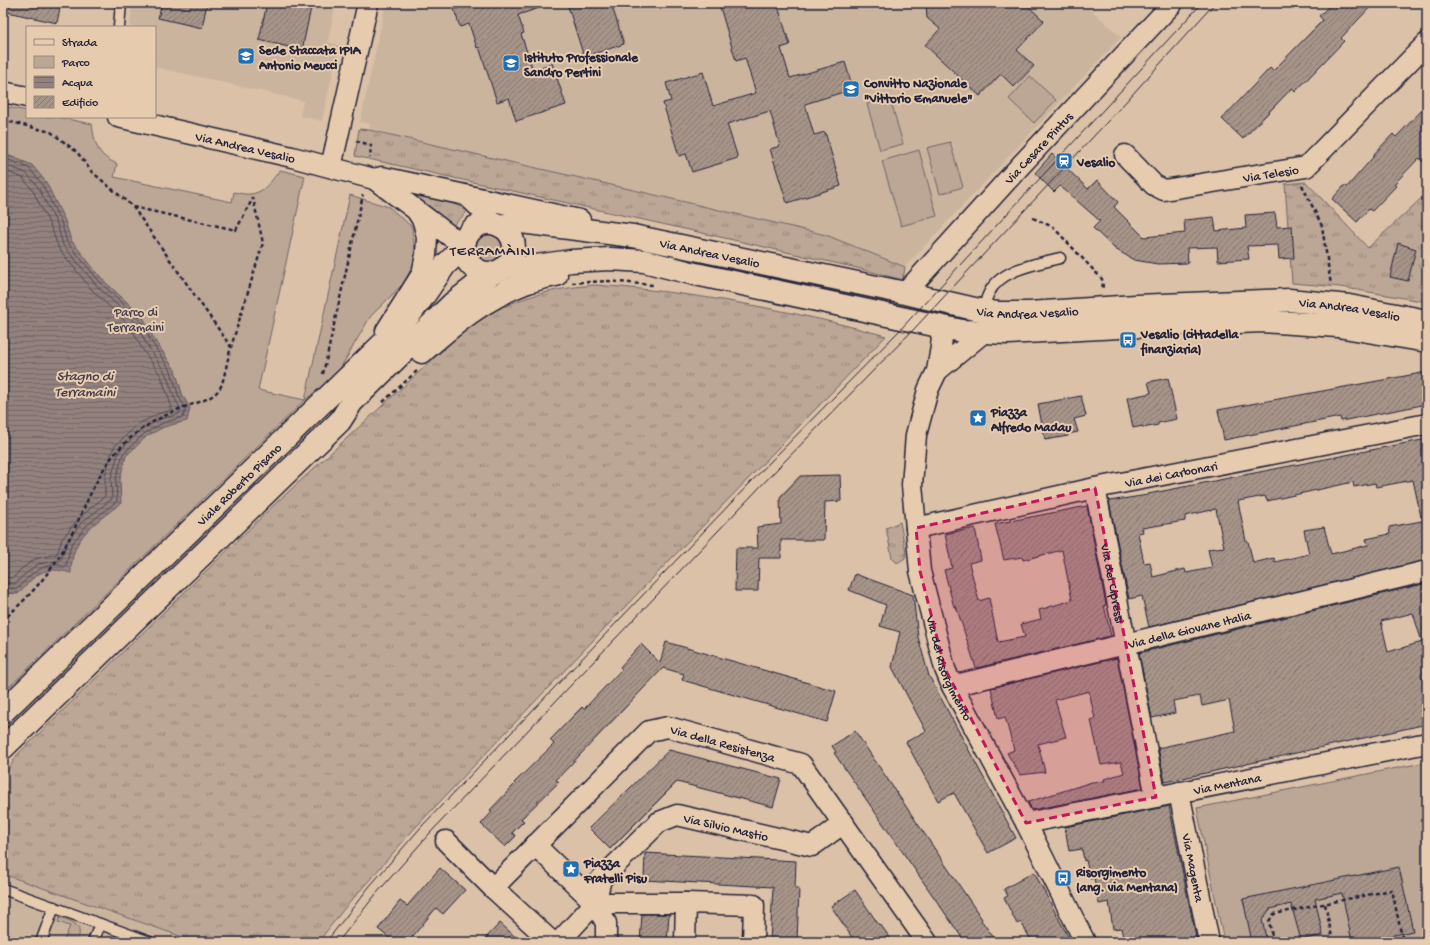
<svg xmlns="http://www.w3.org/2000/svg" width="1430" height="945" viewBox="0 0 1430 945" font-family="'Gochi Hand',sans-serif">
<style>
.built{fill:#cbb49e}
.grass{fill:url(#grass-tufts);stroke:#6f6468}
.park{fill:#bca695;stroke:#6f6468}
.water{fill:url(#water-rules);stroke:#655b63}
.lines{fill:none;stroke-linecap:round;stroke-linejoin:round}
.shore{stroke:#4f4855;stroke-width:1}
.building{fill:url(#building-hatch);stroke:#22223b;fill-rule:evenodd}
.service-casing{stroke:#22223b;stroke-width:13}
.minor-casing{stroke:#22223b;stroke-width:23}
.secondary-casing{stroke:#22223b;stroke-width:25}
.path{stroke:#22223b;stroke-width:2.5;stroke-dasharray:4 3;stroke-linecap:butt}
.service{stroke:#e7cbae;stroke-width:10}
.minor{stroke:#e7cbae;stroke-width:20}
.secondary{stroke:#e7cbae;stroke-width:22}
.tram{stroke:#22223b;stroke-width:1}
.marked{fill:#c2185b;fill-opacity:0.2;stroke:#c2185b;stroke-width:3;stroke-dasharray:8 5;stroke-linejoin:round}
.labels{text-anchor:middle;stroke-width:4;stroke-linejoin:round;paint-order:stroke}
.poi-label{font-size:13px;font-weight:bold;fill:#22223b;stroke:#e7cbae;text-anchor:start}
.street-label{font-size:13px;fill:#22223b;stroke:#e7cbae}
.park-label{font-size:13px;fill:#413c4d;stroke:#e7cbae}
.water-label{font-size:14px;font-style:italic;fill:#443e4f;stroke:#e7cbae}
.quarter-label{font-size:15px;letter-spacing:1px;fill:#22223b;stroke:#e7cbae}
</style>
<defs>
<pattern id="grass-tufts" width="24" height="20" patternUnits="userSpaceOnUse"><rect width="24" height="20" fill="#bca695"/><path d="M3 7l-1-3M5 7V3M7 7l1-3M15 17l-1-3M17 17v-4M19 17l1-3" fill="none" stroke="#98877b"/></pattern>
<pattern id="water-rules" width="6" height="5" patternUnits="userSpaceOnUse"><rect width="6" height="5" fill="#92817d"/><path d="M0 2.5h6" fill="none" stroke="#776968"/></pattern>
<pattern id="building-hatch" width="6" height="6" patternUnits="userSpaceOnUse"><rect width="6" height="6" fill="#a79489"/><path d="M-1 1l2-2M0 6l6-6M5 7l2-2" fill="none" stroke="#887871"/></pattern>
</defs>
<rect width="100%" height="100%" fill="#dbc1a7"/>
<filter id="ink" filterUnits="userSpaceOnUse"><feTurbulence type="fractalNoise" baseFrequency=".025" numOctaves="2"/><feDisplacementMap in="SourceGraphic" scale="8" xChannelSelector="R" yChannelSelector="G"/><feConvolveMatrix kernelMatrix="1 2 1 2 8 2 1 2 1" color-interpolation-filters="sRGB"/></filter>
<g filter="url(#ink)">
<g class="built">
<path d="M132,3H336L328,42L339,45L322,121L300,116L303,101L155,67V27H130Z"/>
<path d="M386,3H1084L1121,37L905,267L826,235L638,191L369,130L370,124L360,122Z"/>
<path d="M3,874L197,942H129L112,936L104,942H77L79,935L70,926L63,942H3V902L5,898L3,897Z"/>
</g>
<g class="grass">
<path d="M359,129L369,130L638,191L826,235L905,267L903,280L857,268L689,230L355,156Z"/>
<path d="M1306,182L1368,248L1427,193V302L1340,287L1292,283L1285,184Z"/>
<path d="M396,183L462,207L466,213L451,227L435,212Z"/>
<path d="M595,285C694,292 791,310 886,336L641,590L414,829L344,909L318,942H197L3,874V778L17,755L275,504L453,341C463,333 473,324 483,318C516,297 556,288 595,285Z"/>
<path d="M900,522L906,553L905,558L897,563L892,558L886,528Z"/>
<path d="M60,917C74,922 84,925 77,942H63L70,926L58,922Z"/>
</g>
<g class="park">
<path d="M1030,76L1056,100L1034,123L1009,99Z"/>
<path d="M890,98L903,144L880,150L867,104Z"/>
<path d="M3,106L27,111V117H57L92,124C95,145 97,155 117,164L114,177L232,202L234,192C259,199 266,188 280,170L305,176L258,390L305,400L350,195L389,207L412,227L416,259L404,283L370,317L337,374L305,400L3,693Z"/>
<path d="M950,142L963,187L940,194L927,148Z"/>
<path d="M919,150L937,216L901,226L882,161Z"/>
<path d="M492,223C511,232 516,237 511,260L492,273L476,269L465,256L464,242L472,229Z"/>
<path d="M1427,762V942H1224L1197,808Z"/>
</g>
<path class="water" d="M3,155L10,156L32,165L46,182L65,221L71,240L103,280L143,317L154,339L175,370L183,396L190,408L187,421L164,427L147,436L126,456L120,479L121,503C95,524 71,536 71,573C43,565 36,574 18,594L3,593Z"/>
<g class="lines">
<g class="shore">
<path d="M3,159L9,160L29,168L42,184L61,222L67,242L101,283L140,320L151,341L171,371L179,397L186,409L183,417L163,423L145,433L123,454L116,479L117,501L86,526L71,545L66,566C63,567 60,565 57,565C38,565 29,577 17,589L3,588"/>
<path d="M3,164L26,173L38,187L57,224L63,245L97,286L136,323L146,343L166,374L175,399L181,410L179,414L160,419L142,429L119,451L111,478L112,499L82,522L67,542L61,560L38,564L24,575L15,584L3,583"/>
<path d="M3,170L23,178L33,191L51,227L59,249L92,290L131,327L141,347L161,376L172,408L171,410L158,414L138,424L114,447L112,452L105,476V496L78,519L62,539L57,554L35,559L20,570L13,578L3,577"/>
</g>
</g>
<g class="building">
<path d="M3,3H61L57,23L3,11Z"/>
<path d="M162,3H207L202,28L158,18Z"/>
<path d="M267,3H312L302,50L259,40Z"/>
<path d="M462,3H545V6L518,15L524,33L521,34L533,70L552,63L566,105L516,121L509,98L497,102L479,47L477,48L469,24L460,27L454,9L463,6Z"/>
<path d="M567,3H611L624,44L584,57Z"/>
<path d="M733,3H777L790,45L781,48L790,78L845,62L853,89L805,104L814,135L825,132L841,186L787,203L770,149L780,146L770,111L727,124L738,158L692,172L686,154L679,156L663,103L671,101L666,83L703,72L713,106L756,93L745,58L736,61L720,7Z"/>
<path d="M926,3H1025L1044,21L1017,50L1034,66L1014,87L1001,74L980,96L925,45L940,29L927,18Z"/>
<path d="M1332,3H1374L1341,38L1344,41L1295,92L1292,88L1243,139L1222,119L1270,68L1273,71L1323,20L1319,16Z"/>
<path d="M1427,105V166L1419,158L1394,184L1396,186L1372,211L1369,209L1357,222L1332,199L1345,185L1347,187L1375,155L1374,154L1393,134L1396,137Z"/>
<path d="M1052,154L1088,189L1097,180L1118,202L1114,207L1144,237L1185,233L1184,220L1214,217L1216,231L1246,228L1245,215L1275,213L1277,227L1292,226L1294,258L1279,259L1278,245L1247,246L1249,259L1218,261L1217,247L1187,248L1188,263L1158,264L1134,260L1115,249L1093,228L1100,221L1060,186L1054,192L1035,173Z"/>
<path d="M1398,243L1416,249L1408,281L1390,277Z"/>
<path d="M1427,372V404L1341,421L1340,417L1224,440L1218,410Z"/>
<path d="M1168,378L1177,419L1158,423V425L1143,428V426L1133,428L1127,398L1151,393L1148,382Z"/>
<path d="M1081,396L1086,416L1074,419L1078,432L1068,434V436L1045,440L1038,404Z"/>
<path d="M1427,439V517H1421L1413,480L1376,487L1375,483L1354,487L1353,482L1267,501L1265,496L1238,501L1246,541H1248L1253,563L1274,558L1275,562L1309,554L1304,530L1324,527L1331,554L1368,545L1366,539L1390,534L1389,527L1427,520V560L1149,627L1142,596L1129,599L1109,501L1148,495V494ZM1216,509L1224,547L1208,549L1212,568L1186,573L1185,569L1153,577L1150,562L1144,563L1138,533L1143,532L1142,528L1185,521V516Z"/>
<path d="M840,475L841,501L825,502L824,540H781V558H759L758,591H735L736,548H758L757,527L781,524L780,497L800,476Z"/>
<path d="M1087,506L1106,605H1104L1111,636L976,668L956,606L954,607L944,570L952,568L945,534L975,528L981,560L969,563L979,601L989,598L998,642L1025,637L1021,624L1041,619L1039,610L1072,600L1062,550L1023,560L1022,557L1004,560L995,524Z"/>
<path d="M855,574L913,595L918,637L929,676L1016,838L988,853L954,793L938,801L906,742L926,731L892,667L900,632L880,626L886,605L849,590Z"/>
<path d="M1427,583V670L1421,675L1427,692V724L1165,782L1158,748L1235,731L1229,700L1202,706L1200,696L1173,701L1175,713L1152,718L1139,653ZM1413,613L1422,642L1388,652L1381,621Z"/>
<path d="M666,642L836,691L827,722L682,680L684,674L663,668L556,780L559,782L521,819L524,821L512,833L516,836L505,847L481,824L492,812L490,810L515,784L514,783L554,744L550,740L582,707L584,709L622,669L620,667L641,644L660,663Z"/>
<path d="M1117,658L1143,788L1032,810L1028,802L1092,782L1105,781L1104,779L1124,773L1121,762L1101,765L1091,720L1095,719L1089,691L1055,700L1066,737L1038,744L1045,772L1020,775L1007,753L1014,750L1005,717L998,719L991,688Z"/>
<path d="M855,731L982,919L981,920L997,942H965L834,753L836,752L832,746Z"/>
<path d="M669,750L781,779L773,807L677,782L610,849L589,828Z"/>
<path d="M1169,806L1197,942H1124L1121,928L1113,929L1109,902L1099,904L1094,878L1090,879L1086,860L1084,861L1082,849L1069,851L1065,827Z"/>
<path d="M645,853L796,861L795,888H799L797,942H770L773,887L644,880Z"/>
<path d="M1399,867L1413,931L1361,942H1352L1342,893L1315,899L1323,935L1301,940L1291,904L1270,909L1262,920L1267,942H1252L1243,899Z"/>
<path d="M440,868L465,890L443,914L436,908L408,942H394L378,929L400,901L407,906Z"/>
<path d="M1034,872L1071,942H1032L1021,922L1017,924L1004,898L1008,896L1004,889Z"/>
<path d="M855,890L879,925L880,924L893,942H855L831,906Z"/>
<path d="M642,914H669L667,942H640Z"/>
<path d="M500,923L521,942H482Z"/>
</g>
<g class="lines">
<g class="service-casing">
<g id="service">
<path d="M119,27L121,3"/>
<path d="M983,311C985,305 986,298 989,293C1000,269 1037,264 1060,258"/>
<path d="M3,889L150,942"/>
<path d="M41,942L54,907"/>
<path d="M93,942L100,924"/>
</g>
</g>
<g class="minor-casing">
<g id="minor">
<path d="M3,92L27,97"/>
<path id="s1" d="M118,117L292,157L374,179L416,210L423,221L427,237L426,255L422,274L386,331"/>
<path id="s2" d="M1125,155L1154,185L1164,190L1306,167L1427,43"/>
<path d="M331,167L368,3"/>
<path d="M374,179L382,177L580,220"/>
<path d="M467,196L481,209L492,223"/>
<path d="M417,211L450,236L464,242"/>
<path id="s3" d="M905,293L1021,165L1173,3"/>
<path id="s4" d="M938,326L942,337L941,347L937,371L928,390L916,435L912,485L920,571L945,669L952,686L1026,823L1085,942"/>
<path d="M937,371L984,332"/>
<path id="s5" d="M1095,488L1156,797"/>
<path id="s6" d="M916,528L1095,488L1427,424"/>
<path id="s7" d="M952,686L1427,571"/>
<path id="s8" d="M1179,792L1209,942"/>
<path id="s9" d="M1026,823L1427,743"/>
<path d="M446,841L493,888L552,942"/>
<path d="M535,845L595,903L606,923V942"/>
<path id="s10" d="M493,888L649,731L668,727L801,764L927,942"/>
<path d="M595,903H686L754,905L753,942"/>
<path id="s11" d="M559,942L595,903L601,879L659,822L677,815L812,846L844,823"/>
<path d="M685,942L686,903"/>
</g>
</g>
<g class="secondary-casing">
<g id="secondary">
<circle cx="489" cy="248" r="25"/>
<path id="s12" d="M500,226L521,222L633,236L905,293L979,310L998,313H1029L1136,306L1289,300L1349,306L1427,321"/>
<path d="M506,266L522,268L571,261L610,259L644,261L691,273L962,331L1008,333L1119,327L1262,321L1338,326L1427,341"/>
<path d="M422,352C460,318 504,283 556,275"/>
<path id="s13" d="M3,712L400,327L423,297L445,265L464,247"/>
<path d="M3,748L340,421L352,402L452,304L492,273"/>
</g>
</g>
<g class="path">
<path d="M3,120L51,132L77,152L91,171L133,207L231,347C228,356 224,382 220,388C211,402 191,403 177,410C159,418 140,428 126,442C96,469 86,509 67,543C51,573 28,598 3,620"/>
<path d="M356,141L371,145L370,158"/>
<path d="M1302,185L1322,226L1331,285"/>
<path d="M133,207L236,230L253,198L263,243L231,347"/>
<path d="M1033,218L1053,227L1102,279L1103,289"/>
<path d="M572,283L607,281L653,285"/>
<path d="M323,374L363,195"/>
<path d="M383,402L418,370"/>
<path d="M1325,904L1333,942"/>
<path d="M1273,942L1269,921L1274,914L1392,890L1403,942"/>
</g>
<use href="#service" class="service"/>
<use href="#minor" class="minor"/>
<use href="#secondary" class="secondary"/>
<g class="tram">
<path d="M326,942L369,887L422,826L772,460L899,331L1202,3"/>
<path d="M338,942L376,894L430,833L779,467L913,330L1121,107L1215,3"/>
</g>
</g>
</g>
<path class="marked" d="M1095,488L1156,797L1026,823L945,669L920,571L916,528Z"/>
<defs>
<g id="school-square" transform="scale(0.9)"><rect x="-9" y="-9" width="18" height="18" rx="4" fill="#1f6fb2" stroke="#e7cbae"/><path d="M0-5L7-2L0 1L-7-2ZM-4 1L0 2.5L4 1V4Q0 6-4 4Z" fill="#fff"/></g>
<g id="station-square" transform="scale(0.9)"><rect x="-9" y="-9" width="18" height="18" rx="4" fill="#1f6fb2" stroke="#e7cbae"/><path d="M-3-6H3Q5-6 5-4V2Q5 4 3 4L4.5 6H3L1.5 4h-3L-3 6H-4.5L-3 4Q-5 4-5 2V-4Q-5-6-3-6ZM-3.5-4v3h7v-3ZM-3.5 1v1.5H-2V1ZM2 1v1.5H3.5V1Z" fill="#fff"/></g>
<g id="bus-square" transform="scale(0.9)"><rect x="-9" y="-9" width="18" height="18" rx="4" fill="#1f6fb2" stroke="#e7cbae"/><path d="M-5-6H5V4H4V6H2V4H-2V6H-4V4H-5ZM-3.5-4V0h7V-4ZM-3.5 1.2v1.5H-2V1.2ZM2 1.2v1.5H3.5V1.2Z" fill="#fff"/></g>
<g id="sight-square" transform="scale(0.9)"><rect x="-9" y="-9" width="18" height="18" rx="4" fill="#1f6fb2" stroke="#e7cbae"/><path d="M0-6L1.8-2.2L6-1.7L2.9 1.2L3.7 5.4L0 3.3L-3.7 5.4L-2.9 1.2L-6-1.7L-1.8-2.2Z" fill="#fff"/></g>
</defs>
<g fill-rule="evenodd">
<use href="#school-square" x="246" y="56"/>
<use href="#school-square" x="511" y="63"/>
<use href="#school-square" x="851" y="89"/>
<use href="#station-square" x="1064" y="161"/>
<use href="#bus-square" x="1128" y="340"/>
<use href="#sight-square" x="978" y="418"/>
<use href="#sight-square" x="571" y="869"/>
<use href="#bus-square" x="1063" y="878"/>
</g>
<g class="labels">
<g class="poi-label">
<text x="259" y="54">Sede Staccata IPIA<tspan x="259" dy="15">Antonio Meucci</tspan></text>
<text x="524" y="61">Istituto Professionale<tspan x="524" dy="15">Sandro Pertini</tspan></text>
<text x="864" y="87">Convitto Nazionale<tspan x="864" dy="15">"Vittorio Emanuele"</tspan></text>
<text x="1077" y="166">Vesalio</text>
<text x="1141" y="338">Vesalio (cittadella<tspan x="1141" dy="15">finanziaria)</tspan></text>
<text x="991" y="416">Piazza<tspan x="991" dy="15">Alfredo Madau</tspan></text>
<text x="584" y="867">Piazza<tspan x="584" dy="15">Fratelli Pisu</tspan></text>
<text x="1076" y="876">Risorgimento<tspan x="1076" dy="15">(ang. via Mentana)</tspan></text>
</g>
<g class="street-label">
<text dy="5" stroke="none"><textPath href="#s1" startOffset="131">Via Andrea Vesalio</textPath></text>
<text dy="5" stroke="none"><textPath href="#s3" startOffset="197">Via Cesare Pintus</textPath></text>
<text dy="5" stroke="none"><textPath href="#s2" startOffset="161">Via Telesio</textPath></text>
<text dy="5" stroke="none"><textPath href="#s12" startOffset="213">Via Andrea Vesalio</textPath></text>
<text dy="5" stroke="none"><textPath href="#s12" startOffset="860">Via Andrea Vesalio</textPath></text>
<text dy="5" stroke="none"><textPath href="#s12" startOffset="537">Via Andrea Vesalio</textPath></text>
<text dy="5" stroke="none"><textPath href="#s6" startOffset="261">Via dei Carbonari</textPath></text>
<text dy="5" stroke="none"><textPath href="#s13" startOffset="328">Viale Roberto Pisano</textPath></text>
<text dy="5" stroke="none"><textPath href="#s5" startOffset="97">Via dei Cipressi</textPath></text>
<text dy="5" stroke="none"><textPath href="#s7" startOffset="244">Via della Giovane Italia</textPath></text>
<text dy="5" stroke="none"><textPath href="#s4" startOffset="352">Via del Risorgimento</textPath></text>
<text dy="5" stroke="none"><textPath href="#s10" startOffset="298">Via della Resistenza</textPath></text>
<text dy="5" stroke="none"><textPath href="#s9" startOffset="205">Via Mentana</textPath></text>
<text dy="5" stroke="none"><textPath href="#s11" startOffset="229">Via Silvio Mastio</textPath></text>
<text dy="5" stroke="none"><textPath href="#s8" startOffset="77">Via Magenta</textPath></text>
</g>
<g class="park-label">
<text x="136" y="316">Parco di<tspan x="136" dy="15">Terramaini</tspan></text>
</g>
<g class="water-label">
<text x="85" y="380">Stagno di<tspan x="85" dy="16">Terramaini</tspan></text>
</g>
<g class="quarter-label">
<text x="493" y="255">TERRAMÀINI</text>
</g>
</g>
<rect width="1430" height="945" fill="none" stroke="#e7cbae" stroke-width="16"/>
<rect x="8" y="8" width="1414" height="929" fill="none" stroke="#22223b" stroke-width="1.5" filter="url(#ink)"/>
<rect x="26" y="26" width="130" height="92" fill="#e7cbae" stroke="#988780"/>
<rect x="34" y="39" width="20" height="6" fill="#e7cbae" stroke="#988780"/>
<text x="62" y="46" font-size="12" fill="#22223b">Strada</text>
<rect x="34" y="56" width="20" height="12" fill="#bca695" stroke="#988780"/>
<text x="62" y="66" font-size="12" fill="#22223b">Parco</text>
<rect x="34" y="76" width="20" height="12" fill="url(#water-rules)" stroke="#988780"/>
<text x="62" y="86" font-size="12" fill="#22223b">Acqua</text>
<rect x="34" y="96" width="20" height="12" fill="url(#building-hatch)" stroke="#988780"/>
<text x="62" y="106" font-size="12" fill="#22223b">Edificio</text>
</svg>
